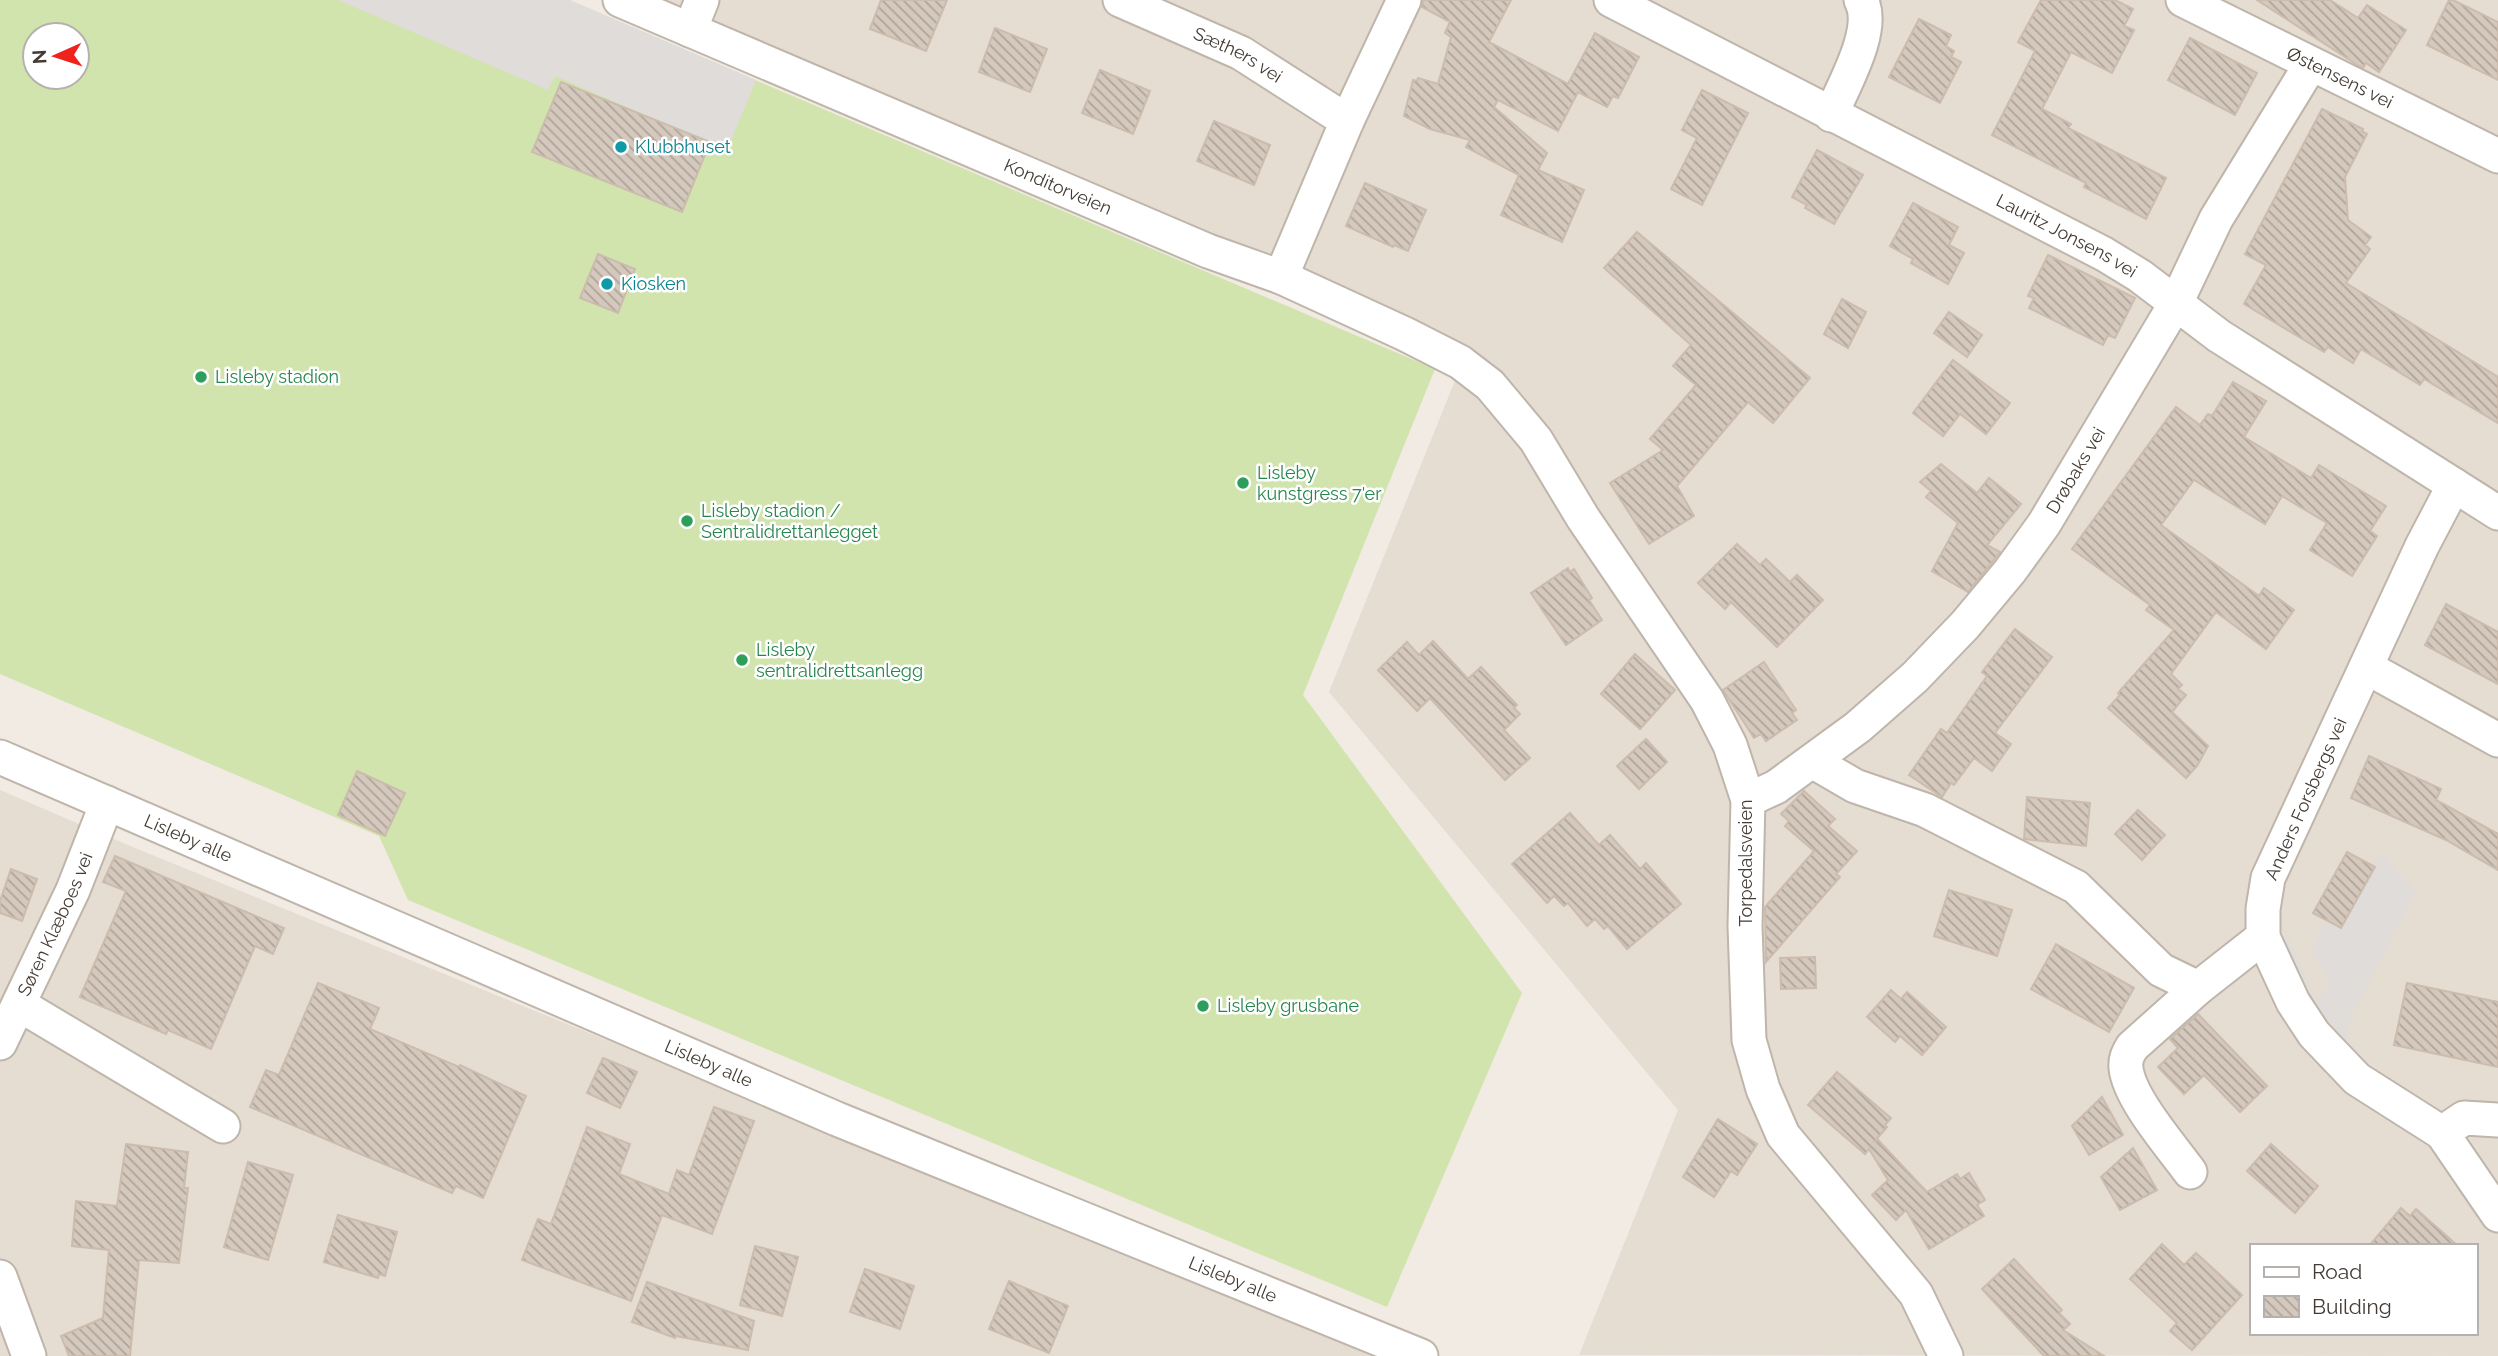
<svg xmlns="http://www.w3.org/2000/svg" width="2498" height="1356" viewBox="0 0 2498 1356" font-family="Raleway,sans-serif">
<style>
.residential{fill:#e5dcd2;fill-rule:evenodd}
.garden{fill:#d2e4ae;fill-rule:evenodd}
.parking{fill:#dfdcd9}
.building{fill:url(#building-back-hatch);stroke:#ccbcad;stroke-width:2}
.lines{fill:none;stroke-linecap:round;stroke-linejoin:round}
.street-casing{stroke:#bfb5aa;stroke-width:37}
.street{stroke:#fff;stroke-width:33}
.culture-dot{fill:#0f9aa8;stroke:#fff;stroke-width:2.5}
.leisure-dot{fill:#2e9e5b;stroke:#fff;stroke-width:2.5}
.labels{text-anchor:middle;stroke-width:5;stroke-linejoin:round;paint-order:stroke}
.street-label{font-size:18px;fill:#433b34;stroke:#fff}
.culture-label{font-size:18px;fill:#0d838f;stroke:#fff;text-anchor:start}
.leisure-label{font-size:18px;fill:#27864d;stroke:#fff;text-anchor:start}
</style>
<defs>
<pattern id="building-back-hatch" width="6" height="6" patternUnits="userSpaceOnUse" patternTransform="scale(1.75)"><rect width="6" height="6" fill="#d5c8bd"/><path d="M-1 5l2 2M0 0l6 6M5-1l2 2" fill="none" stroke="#aea49a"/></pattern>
</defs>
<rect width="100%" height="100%" fill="#f1ebe4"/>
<g class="residential">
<path d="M650,0H2498V1356L1579,1355L1678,1110L1329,692L1465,356ZM2251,1246H2475V1333H2251Z"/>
<path d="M0,790L135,848L906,1162L1372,1356H0Z"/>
</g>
<path class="garden" d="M0,0H567L1435,369L1303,695L1522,993L1387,1307L408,900L379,836L0,674ZM35,35H77V77H35Z"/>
<g class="parking">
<path d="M338,0H570L756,80L727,150L555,76L548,90Z"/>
<path d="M2381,852L2416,891L2350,1019L2346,1042L2313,1012L2287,964L2285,929L2316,1001L2331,986L2312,951L2323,922L2344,926Z"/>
</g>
<g class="building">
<path d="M881,0H947L926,51L870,29Z"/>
<path d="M1423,0H1511L1489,42L1568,84L1595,33L1639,57L1618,98L1613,96L1607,107L1578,92L1558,131L1498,100L1494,107L1547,153L1538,170L1584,190L1562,242L1501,215L1519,175L1466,147L1470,140L1430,129L1404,116L1413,80L1417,81L1418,78L1438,84L1451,37L1445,33L1450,22L1422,7Z"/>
<path d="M2041,0H2115L2133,9L2124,26L2134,30L2112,73L2071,52L2042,109L2071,124L2068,128L2166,178L2146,219L2084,187L2086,183L1992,135L2035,51L2018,42Z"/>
<path d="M2257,0H2330L2358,18L2367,5L2406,30L2379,72L2366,63L2363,68L2359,66Z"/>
<path d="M2449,0H2453L2498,22V80L2427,45Z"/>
<path d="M1919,19L1951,35L1946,46L1954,51L1951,57L1961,62L1940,103L1889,77Z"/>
<path d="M995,28L1047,49L1030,92L979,72Z"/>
<path d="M2190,38L2257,73L2235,115L2168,80Z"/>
<path d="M1100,70L1150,91L1133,134L1082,113Z"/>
<path d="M561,82L710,142L682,212L532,152Z"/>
<path d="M1702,90L1748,113L1702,205L1671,189L1697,138L1682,130Z"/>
<path d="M2322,109L2363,129L2362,131L2367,134L2345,177L2348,220L2371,237L2365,245L2370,249L2346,283L2498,377V423L2424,379L2420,385L2361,349L2353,363L2328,347L2324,352L2244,304L2266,265L2245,254Z"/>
<path d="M1214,121L1270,145L1254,185L1197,161Z"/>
<path d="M1817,150L1863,175L1834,224L1805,208L1807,205L1792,197Z"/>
<path d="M1365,183L1426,210L1408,251L1394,245L1393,247L1346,226Z"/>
<path d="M1913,203L1958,227L1949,245L1964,253L1948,284L1911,263L1913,259L1890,246Z"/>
<path d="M1637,232L1810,378L1773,423L1748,402L1677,486L1694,516L1649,544L1610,483L1663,450L1650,439L1696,385L1673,366L1691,345L1604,268Z"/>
<path d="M598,254L635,269L618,313L580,298Z"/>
<path d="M2048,255L2135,298L2115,338L2108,335L2103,345L2029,308L2034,298L2028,296Z"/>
<path d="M1842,299L1866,312L1848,348L1824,334Z"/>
<path d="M1949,312L1982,335L1967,357L1934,333Z"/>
<path d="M1953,360L2010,403L1986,434L1960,414L1943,436L1913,413Z"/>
<path d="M2233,382L2266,401L2244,437L2311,478L2319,465L2386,506L2370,531L2377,536L2352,576L2310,550L2327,523L2282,496L2265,524L2194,480L2161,525L2259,596L2264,588L2294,610L2266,649L2216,612L2171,674L2182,685L2178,689L2186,695L2172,712L2208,746L2197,766L2186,778L2108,708L2120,695L2118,693L2174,630L2146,610L2150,605L2072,549L2176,407L2200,425L2208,414L2212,416Z"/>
<path d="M1941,464L1977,493L1989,478L2021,504L1987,545L2000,552L1968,592L1932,571L1958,523L1926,497L1931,491L1920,482Z"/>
<path d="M1737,544L1760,565L1766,559L1790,582L1797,575L1823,600L1777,647L1731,602L1725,609L1698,583Z"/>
<path d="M1568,568L1570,572L1574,569L1592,598L1589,600L1602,620L1566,645L1531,593Z"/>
<path d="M2446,604L2498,632V684L2425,645Z"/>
<path d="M2015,629L2052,657L1995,733L2011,744L1992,771L1974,758L1954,785L1951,783L1942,797L1909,775L1941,729L1947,733L1987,676L1982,672Z"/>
<path d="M1433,641L1468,679L1481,667L1517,705L1514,708L1520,714L1504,730L1530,758L1505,780L1430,698L1417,711L1378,670L1407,642L1419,655Z"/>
<path d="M1635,654L1675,690L1640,729L1601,694Z"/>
<path d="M1764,662L1796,710L1792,713L1797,720L1766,741L1761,734L1754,738L1723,690Z"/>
<path d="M1646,739L1667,762L1639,789L1617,766Z"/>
<path d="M2369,756L2441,789L2436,800L2498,834V870L2446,840L2351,798Z"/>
<path d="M357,771L405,793L385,836L338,815Z"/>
<path d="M1804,791L1835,819L1828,826L1857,851L1836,874L1840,877L1766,962L1765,907L1814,851L1785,826L1789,821L1781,814Z"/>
<path d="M2027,797L2090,803L2086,846L2024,839Z"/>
<path d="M2138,810L2165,835L2142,860L2115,834Z"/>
<path d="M1570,813L1599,845L1610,835L1640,869L1646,863L1681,904L1627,949L1608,926L1604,929L1595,919L1587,926L1568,903L1564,906L1554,896L1547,903L1512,864Z"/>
<path d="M2347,852L2375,867L2341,928L2313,913Z"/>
<path d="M115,856L284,928L273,954L255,946L211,1049L168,1030L166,1034L80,997L126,891L103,882Z"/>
<path d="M11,869L37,879L22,921L0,913V901Z"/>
<path d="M1949,890L2012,910L1997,956L1934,936Z"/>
<path d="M2056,944L2134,988L2109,1032L2031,989Z"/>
<path d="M1815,957L1816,988L1781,989L1780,958Z"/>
<path d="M318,983L379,1008L370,1029L459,1067L460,1065L526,1096L483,1198L456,1186L452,1193L250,1107L266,1070L279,1075Z"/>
<path d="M2407,983L2498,1002V1067L2394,1045Z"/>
<path d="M1891,990L1901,999L1907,992L1946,1027L1922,1055L1900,1036L1895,1042L1867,1017Z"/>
<path d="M2198,1014L2267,1086L2240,1112L2204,1075L2184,1094L2158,1067L2178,1048L2170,1039Z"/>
<path d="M603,1058L637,1072L620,1108L587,1093Z"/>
<path d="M1837,1072L1891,1118L1885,1125L1887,1127L1875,1141L1878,1140L1927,1192L1957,1174L1960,1179L1969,1173L1985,1200L1977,1205L1984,1216L1929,1249L1906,1210L1896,1220L1872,1195L1888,1180L1869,1149L1865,1154L1808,1105Z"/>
<path d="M2102,1097L2123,1135L2089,1155L2072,1126Z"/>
<path d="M714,1107L754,1121L712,1234L662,1215L631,1301L522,1260L538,1219L551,1224L587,1127L630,1144L619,1174L669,1194L677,1170L689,1175Z"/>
<path d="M1718,1119L1757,1144L1737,1175L1731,1171L1714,1197L1683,1177Z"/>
<path d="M126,1144L188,1152L184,1188H188L179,1263L139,1260L130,1356H69L61,1336L103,1318L109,1250L72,1246L76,1201L117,1206Z"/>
<path d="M2271,1144L2318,1186L2295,1213L2247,1171Z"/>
<path d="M2133,1148L2157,1190L2120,1210L2101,1177Z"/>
<path d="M248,1162L293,1175L268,1260L224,1247Z"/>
<path d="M2401,1208L2410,1216L2416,1209L2458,1246H2369Z"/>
<path d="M338,1215L397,1232L385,1276L379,1274L378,1278L324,1262Z"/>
<path d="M2162,1244L2184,1265L2196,1253L2242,1295L2192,1350L2170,1331L2177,1323L2130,1279Z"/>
<path d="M755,1246L798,1257L782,1316L740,1305Z"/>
<path d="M2014,1259L2062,1310L2059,1313L2070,1324L2063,1330L2104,1356H2044L1982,1289Z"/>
<path d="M865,1269L914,1286L900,1329L850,1312Z"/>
<path d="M1009,1281L1068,1306L1049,1353L989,1329Z"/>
<path d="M647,1282L754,1321L748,1350L676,1336L675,1338L632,1322Z"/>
</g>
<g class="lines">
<g class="street-casing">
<g id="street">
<path id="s1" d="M620,0L1208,251L1281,277L1405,334L1460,362L1490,385L1536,440L1583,518L1707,700L1730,745L1748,800L1745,926L1749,1040L1763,1089L1783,1135L1916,1294L1946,1356"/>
<path id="s2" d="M1120,0L1241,53L1347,121"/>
<path id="s3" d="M1611,0L2104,254L2140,276L2219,336L2498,513"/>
<path id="s4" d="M2183,0L2498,156"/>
<path d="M690,30L702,0"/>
<path d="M1831,115C1843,86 1877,29 1861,0"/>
<path d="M1281,277L1347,121L1404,0"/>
<path d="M2454,485L2422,546L2268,878L2263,909V937L2293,1002L2314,1034L2357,1079L2442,1133L2498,1215"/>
<path d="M2366,667L2498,740"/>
<path id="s5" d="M0,757L837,1119L1421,1356"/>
<path d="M1812,761L1855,786L1925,810L2076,887L2161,970L2198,988"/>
<path id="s6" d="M1748,800L1776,787L1858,727L1915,677L1965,625L2010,571L2044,524L2176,303L2216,219L2311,64"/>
<path d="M20,1005L223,1126"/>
<path id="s7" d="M0,1043L73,890L107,803"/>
<path d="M2442,1133L2464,1118L2498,1120"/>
<path d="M2190,1172C2171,1146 2129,1098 2126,1068C2125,1059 2128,1054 2132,1047L2198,988L2263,937"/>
<path d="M0,1277L29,1356"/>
</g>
</g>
<use href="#street" class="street"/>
</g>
<g class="culture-dot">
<circle cx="621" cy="147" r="7"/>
<circle cx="607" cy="284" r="7"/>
</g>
<g class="leisure-dot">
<circle cx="201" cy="377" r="7"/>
<circle cx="1243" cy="483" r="7"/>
<circle cx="687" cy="521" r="7"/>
<circle cx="742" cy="660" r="7"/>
<circle cx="1203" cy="1006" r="7"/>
</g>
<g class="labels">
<g class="street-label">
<text dy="6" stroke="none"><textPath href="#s2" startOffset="130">Sæthers vei</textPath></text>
<text dy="6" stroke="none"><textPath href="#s4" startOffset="175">Østensens vei</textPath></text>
<text dy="6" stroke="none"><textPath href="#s1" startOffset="476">Konditorveien</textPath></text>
<text dy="6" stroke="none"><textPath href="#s3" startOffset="513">Lauritz Jonsens vei</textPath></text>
<text dy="6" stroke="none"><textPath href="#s6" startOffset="471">Drøbaks vei</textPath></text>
<text transform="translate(2306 799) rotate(-66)" y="6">Anders Forsbergs vei</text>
<text dy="6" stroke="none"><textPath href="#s5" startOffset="205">Lisleby alle</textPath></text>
<text transform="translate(1746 863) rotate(-90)" y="6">Torpedalsveien</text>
<text dy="6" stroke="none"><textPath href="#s7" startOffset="131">Søren Klæboes vei</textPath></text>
<text dy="6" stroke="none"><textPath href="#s5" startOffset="772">Lisleby alle</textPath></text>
<text dy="6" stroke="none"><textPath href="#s5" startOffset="1339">Lisleby alle</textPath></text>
</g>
<g class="culture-label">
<text x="635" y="153">Klubbhuset</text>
<text x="621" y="290">Kiosken</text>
</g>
<g class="leisure-label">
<text x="215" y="383">Lisleby stadion</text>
<text x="1257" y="479">Lisleby<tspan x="1257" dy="21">kunstgress 7'er</tspan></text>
<text x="701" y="517">Lisleby stadion /<tspan x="701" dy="21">Sentralidrettanlegget</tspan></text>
<text x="756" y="656">Lisleby<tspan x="756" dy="21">sentralidrettsanlegg</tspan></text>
<text x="1217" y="1012">Lisleby grusbane</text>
</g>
</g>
<rect x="2250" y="1244" width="228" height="91" fill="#ffffff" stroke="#b4b1ae" stroke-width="2"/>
<rect x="2264" y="1267" width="35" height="10" fill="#ffffff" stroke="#b4b1ae" stroke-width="2"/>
<text x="2312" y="1279" font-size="21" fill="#433b34">Road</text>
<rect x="2264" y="1296" width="35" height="21" fill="url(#building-back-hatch)" stroke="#b4b1ae" stroke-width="2"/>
<text x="2312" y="1314" font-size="21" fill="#433b34">Building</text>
<g transform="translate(56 56) rotate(267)"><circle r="33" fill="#ffffff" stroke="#b4b1ae" stroke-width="2"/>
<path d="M0-5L12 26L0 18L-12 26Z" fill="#f0221c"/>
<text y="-10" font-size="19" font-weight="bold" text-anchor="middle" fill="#433b34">N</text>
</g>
</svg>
